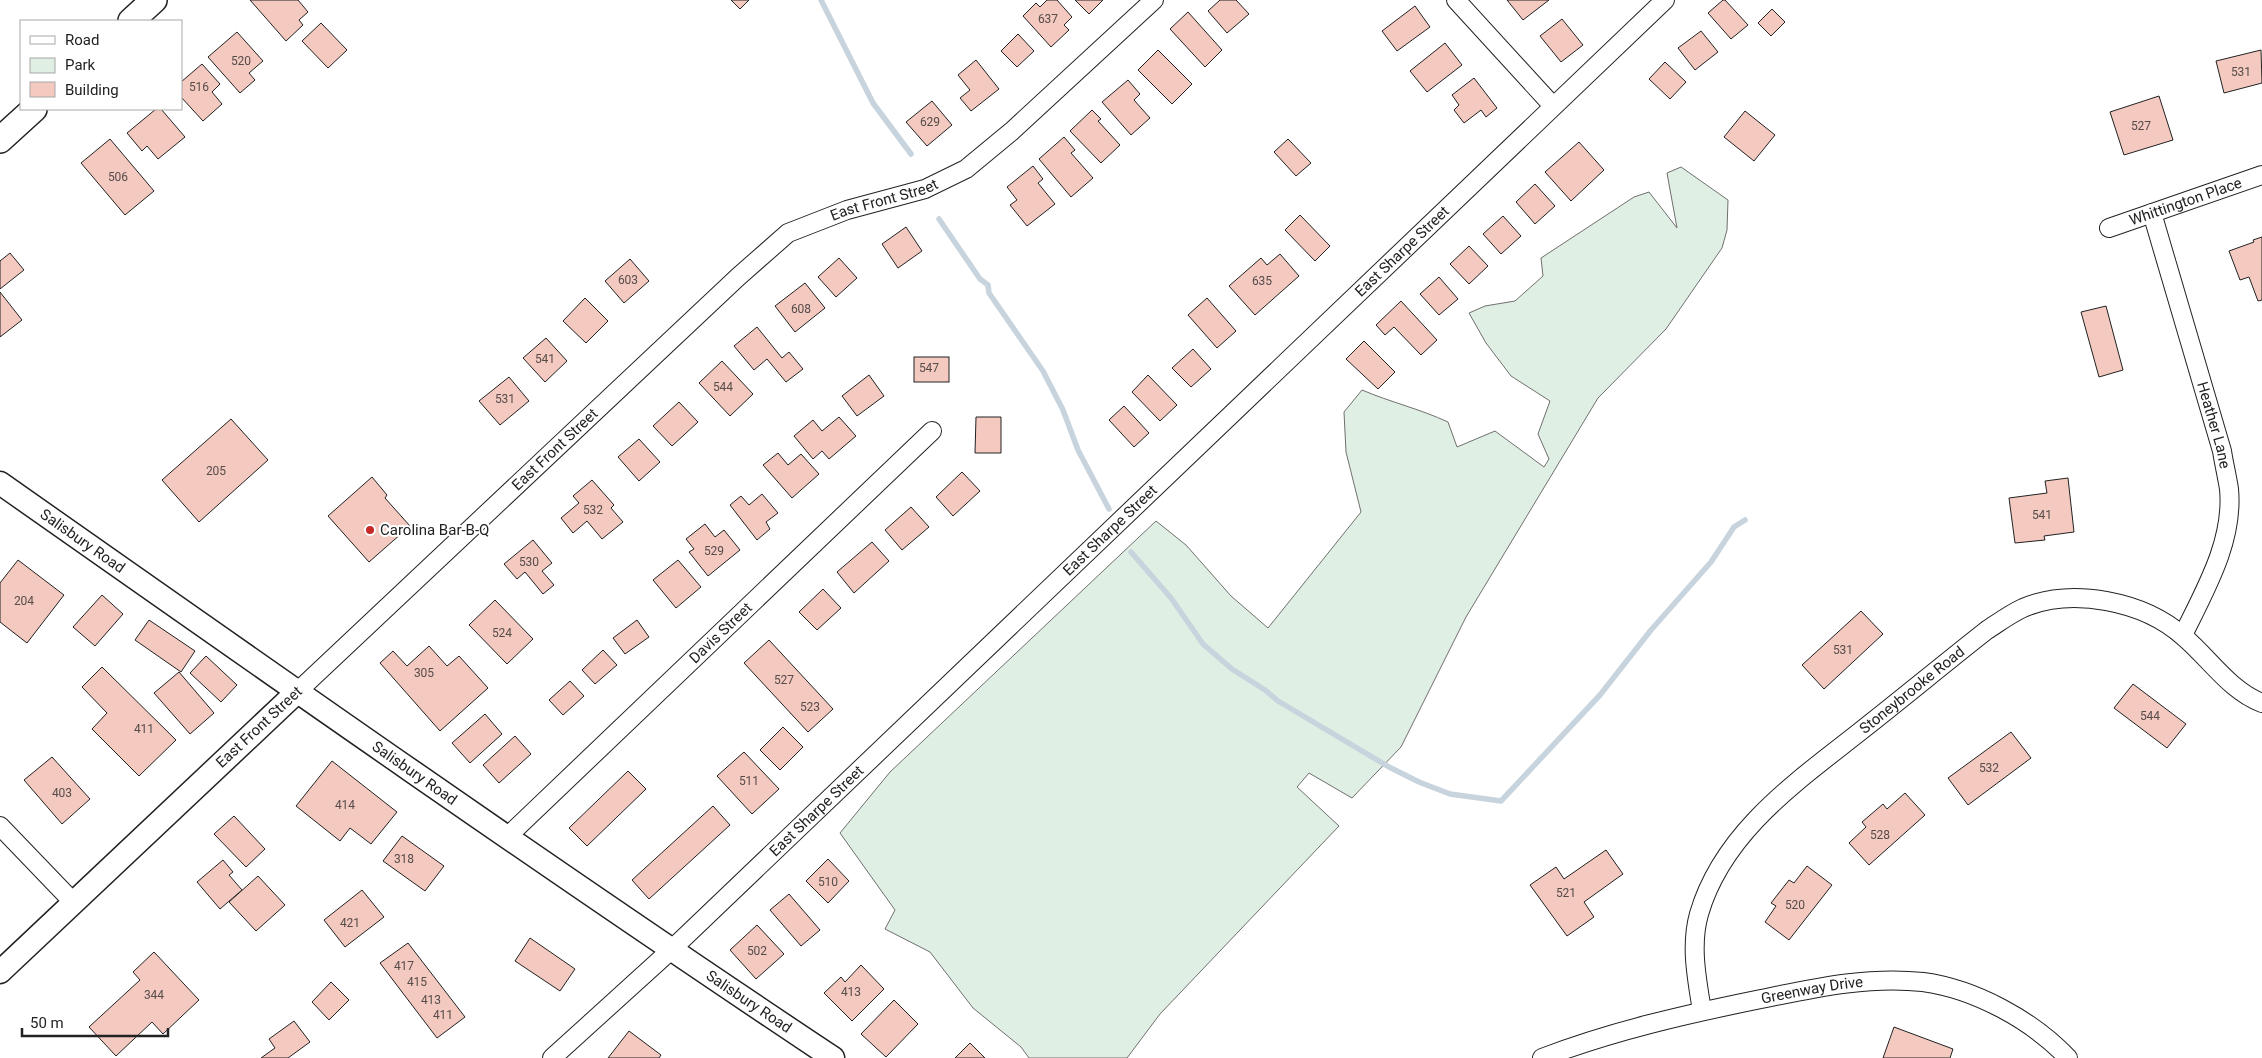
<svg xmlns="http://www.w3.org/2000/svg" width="2262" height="1058" viewBox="0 0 2262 1058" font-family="Roboto,sans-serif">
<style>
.green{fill:#e0efe3;stroke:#6f6f6f}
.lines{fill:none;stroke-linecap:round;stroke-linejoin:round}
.stream{stroke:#c7d3dd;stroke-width:5.5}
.building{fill:#f3c9c0;stroke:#222}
.minor-casing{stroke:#222;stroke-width:20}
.tertiary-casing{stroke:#222;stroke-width:25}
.secondary-casing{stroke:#222;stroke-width:28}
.minor{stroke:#fff;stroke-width:18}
.tertiary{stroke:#fff;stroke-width:22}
.secondary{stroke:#fff;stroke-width:25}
.poi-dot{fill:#c62828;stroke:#fff;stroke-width:2}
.labels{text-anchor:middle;stroke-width:4;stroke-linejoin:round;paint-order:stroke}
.number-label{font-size:12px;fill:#564c4a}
.street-label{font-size:15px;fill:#222;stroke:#fff}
.poi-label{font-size:15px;fill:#222;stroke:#fff;text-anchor:start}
</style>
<rect width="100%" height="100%" fill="#fff"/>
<path class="green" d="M1681,167L1728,200L1727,230L1722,248L1666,329L1598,398L1466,617L1401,747L1352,798L1309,773L1297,787L1339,826L1160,1014L1127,1058H1029L1021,1047L973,1008L930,952L885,929L895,910L840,833L890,772L1156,521L1186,545L1231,596L1268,628L1361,512L1346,452L1344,412L1362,390C1390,402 1420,409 1448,422L1457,447L1495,431L1544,467L1549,459L1538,434L1550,401L1511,376L1486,343L1469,313L1485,306L1515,301L1543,276L1541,258L1634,197L1649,192L1677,228L1667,173Z"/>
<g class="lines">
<g class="stream">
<path d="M821,0L873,103L911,154"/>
<path d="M939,219L980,279L988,285L989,293L1043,371L1063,410L1078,450L1109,509"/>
<path d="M1131,552L1171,598L1203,644L1232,669L1265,690L1278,701L1389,767L1419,782L1450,794L1501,801L1600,695L1651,630L1711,562L1734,527L1745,520"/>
</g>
</g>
<g class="building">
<path d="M250,0H298L308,12L299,20L303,25L286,41Z"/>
<path d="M731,0H749L740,9Z"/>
<path d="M1047,0H1057L1072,17L1064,25L1069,30L1051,47L1023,16L1036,3L1040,7Z"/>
<path d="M1075,0H1103L1089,14Z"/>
<path d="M1220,0H1236L1249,14L1227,33L1208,11Z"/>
<path d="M1507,0H1549L1523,20Z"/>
<path d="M1723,0H1725L1748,25L1731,39L1708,13Z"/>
<path d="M1415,6L1430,27L1397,51L1382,31Z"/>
<path d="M1772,9L1785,22L1771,36L1758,23Z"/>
<path d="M1188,12L1222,50L1205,67L1170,29Z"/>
<path d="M1562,19L1583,45L1561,62L1540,36Z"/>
<path d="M321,23L347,50L328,68L302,41Z"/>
<path d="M1701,31L1718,52L1695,70L1678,48Z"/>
<path d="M237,32L263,61L249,73L255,80L240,93L208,57Z"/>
<path d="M1018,34L1034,51L1017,67L1001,51Z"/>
<path d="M1445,43L1462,65L1427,92L1410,71Z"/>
<path d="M1158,50L1192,84L1172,104L1138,70Z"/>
<path d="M2261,50L2262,83L2224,93L2216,61Z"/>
<path d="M976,60L999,89L971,111L960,98L970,90L958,75Z"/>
<path d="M1665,62L1686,82L1670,99L1649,79Z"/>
<path d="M202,64L220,84L212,92L222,104L203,121L181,97V82Z"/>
<path d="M1474,78L1497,108L1486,117L1481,110L1464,123L1454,110L1459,105L1452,95Z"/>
<path d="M1128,80L1140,94L1134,100L1150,118L1131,135L1102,102Z"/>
<path d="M2159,96L2173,140L2124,155L2110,112Z"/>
<path d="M932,101L952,125L927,146L906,122Z"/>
<path d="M156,109H161L185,137L158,159L147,146L142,151L127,133Z"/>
<path d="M1092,110L1101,119L1098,121L1120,145L1101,163L1070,131Z"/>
<path d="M1745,111L1775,135L1754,161L1724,137Z"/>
<path d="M1064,137L1075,150L1071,153L1093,178L1071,197L1039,159Z"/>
<path d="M110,139L154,191L125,215L81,163Z"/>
<path d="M1288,139L1311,163L1296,176L1274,152Z"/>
<path d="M1579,142L1604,170L1571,201L1545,172Z"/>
<path d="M1033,166L1043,179L1038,183L1055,204L1027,226L1010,205L1017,200L1007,187Z"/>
<path d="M1535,184L1555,206L1535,224L1516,202Z"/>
<path d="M1300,215L1330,246L1315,261L1285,230Z"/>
<path d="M1503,216L1521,236L1501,254L1483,234Z"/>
<path d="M906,227L922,251L898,268L882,244Z"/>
<path d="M2262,237V300L2258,301L2249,277L2240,280L2229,251L2254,242L2253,240Z"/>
<path d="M1469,246L1488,266L1469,284L1450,264Z"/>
<path d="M10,253L24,270L0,289V261Z"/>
<path d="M1280,254L1299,276L1255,315L1229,286L1261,258L1267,265Z"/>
<path d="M839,258L857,278L836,297L818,277Z"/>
<path d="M630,259L649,281L624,303L605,281Z"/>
<path d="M1439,277L1458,299L1439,315L1420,294Z"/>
<path d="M805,283L825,308L795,332L775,306Z"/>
<path d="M0,292L22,320L0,337Z"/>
<path d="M585,298L608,321L586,343L563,321Z"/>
<path d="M1207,298L1236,331L1217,348L1188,315Z"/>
<path d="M1401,301L1437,340L1421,355L1394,327L1385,335L1376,325Z"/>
<path d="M2106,306L2123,370L2099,377L2081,312Z"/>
<path d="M757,327L782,358L789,352L803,369L786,382L767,359L754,370L734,346Z"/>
<path d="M546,338L567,361L545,382L523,358Z"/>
<path d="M1364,341L1395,372L1378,389L1346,359Z"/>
<path d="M1193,349L1211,369L1191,387L1172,368Z"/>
<rect x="914" y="357" width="35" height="25"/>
<path d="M722,361L753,394L730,416L699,383Z"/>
<path d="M869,375L884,396L857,416L842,396Z"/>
<path d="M1148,375L1177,405L1160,421L1132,392Z"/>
<path d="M509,377L529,401L500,425L479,401Z"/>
<path d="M679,402L698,422L672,446L653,426Z"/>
<path d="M1124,406L1149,433L1134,447L1109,420Z"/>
<path d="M839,417L856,436L829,459L822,451L813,459L794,436L813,420L822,431Z"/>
<path d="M976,417H1001V453H975Z"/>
<path d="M231,419L268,460L199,522L162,480Z"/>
<path d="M639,439L660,462L639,481L618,457Z"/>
<path d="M778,453L788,465L801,454L819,474L792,498L763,465Z"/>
<path d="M962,472L980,491L953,516L936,497Z"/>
<path d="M372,477L387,495L385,498L410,526L369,562L328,516Z"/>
<path d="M2068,478L2074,532L2044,536L2045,540L2015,543L2009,498L2047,493L2045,481Z"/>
<path d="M592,480L614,505L611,508L623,522L602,539L587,521L573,533L561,518L579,503L573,496Z"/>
<path d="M762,494L778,513L766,522L770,529L757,540L730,505L741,496L749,505Z"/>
<path d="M911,507L929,527L902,550L885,530Z"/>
<path d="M705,524L715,537L724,530L740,550L708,576L689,552L694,549L686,539Z"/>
<path d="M533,540L552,563L542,571L554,585L543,594L525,572L517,579L504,564Z"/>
<path d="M872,542L889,561L854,593L837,572Z"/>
<path d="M18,560L64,595L27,643L0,622V583Z"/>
<path d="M678,560L701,587L676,608L653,580Z"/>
<path d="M823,589L841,608L817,630L799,612Z"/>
<path d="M102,595L123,614L95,646L73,627Z"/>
<path d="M495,600L533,639L507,664L469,625Z"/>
<path d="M1861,611L1883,634L1824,689L1802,665Z"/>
<path d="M149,620L195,651L181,672L135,640Z"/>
<path d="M637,620L649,637L625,654L613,638Z"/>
<path d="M769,640L833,709L808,732L744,663Z"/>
<path d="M429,646L447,666L459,656L488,688L440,731L380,663L393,651L407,666Z"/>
<path d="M603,650L617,665L595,684L582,670Z"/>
<path d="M206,656L237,685L221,702L190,673Z"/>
<path d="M102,667L176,740L139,776L92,729L107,713L82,687Z"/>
<path d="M179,672L214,713L190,734L154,693Z"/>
<path d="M570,681L584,696L563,715L549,700Z"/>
<path d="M2133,684L2186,724L2167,748L2114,708Z"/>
<path d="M485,714L502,734L470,763L452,743Z"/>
<path d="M783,727L803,747L780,770L760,750Z"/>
<path d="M2011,732L2031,758L1968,805L1948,778Z"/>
<path d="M515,736L531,754L499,783L483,765Z"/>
<path d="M744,752L779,789L752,814L717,776Z"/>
<path d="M52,757L90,799L62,824L24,780Z"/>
<path d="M332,761L397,812L371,844L350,828L340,841L296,806Z"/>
<path d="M628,771L646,789L587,846L569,828Z"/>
<path d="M1905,793L1925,815L1869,865L1849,843L1866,827L1862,822L1883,804L1887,809Z"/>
<path d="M713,806L730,825L649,899L632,880Z"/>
<path d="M234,816L265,849L246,867L214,834Z"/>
<path d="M402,836L444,866L425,891L383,861Z"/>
<path d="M1606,850L1623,874L1584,902L1594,917L1567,936L1530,885L1556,867L1564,879Z"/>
<path d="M828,859L849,881L828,903L806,881Z"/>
<path d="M223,860L233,872L229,875L242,890L220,909L197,882Z"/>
<path d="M1807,866L1832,885L1789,940L1765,922L1776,906L1771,903L1789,880L1794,883Z"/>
<path d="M258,876L285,905L256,931L229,902Z"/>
<path d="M362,890L384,917L345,947L324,920Z"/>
<path d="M789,894L820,930L801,946L770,910Z"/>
<path d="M757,925L784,954L756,979L730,950Z"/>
<path d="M530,938L575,969L560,991L515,961Z"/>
<path d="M408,943L465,1017L437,1038L380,963Z"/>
<path d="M154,952L199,1000L163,1034L152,1022L116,1056L89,1027L140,980L133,972Z"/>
<path d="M861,965L884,989L852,1021L824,993L841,977L845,982Z"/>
<path d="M331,982L349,1000L329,1020L312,1002Z"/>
<path d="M894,1000L918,1024L886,1057L861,1034Z"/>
<path d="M294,1021L310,1042L288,1058H261L275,1048L269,1039Z"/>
<path d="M1894,1027L1953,1049L1950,1058H1883Z"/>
<path d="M629,1031L661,1055L659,1058H608Z"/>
<path d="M970,1043L985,1058H955Z"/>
</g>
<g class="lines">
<g class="minor-casing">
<g id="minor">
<path d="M1456,0L1553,106"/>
<path id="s1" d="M2152,213L2222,451C2224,464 2227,476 2229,489C2234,541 2205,590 2183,635"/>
<path id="s2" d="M2109,228L2262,175"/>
<path id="s3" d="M297,692L738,277L788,233L847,210L925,189L966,169L1012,131L1154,0"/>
<path d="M0,826L74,903"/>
<path id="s4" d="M508,836L932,431"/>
<path id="s5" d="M1702,1011C1697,979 1690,946 1699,914C1723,831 1799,780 1862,730C1904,697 1945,663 1987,630C1998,623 2010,614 2023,608C2072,587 2144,601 2184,637C2209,658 2230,691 2262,703"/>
<path id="s6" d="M552,1058L671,950L1665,0"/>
<path id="s7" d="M1542,1058C1612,1031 1687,1014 1761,999C1815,988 1868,976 1923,982C1975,989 2032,1020 2068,1058"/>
</g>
</g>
<g class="tertiary-casing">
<g id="tertiary">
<path id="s8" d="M0,483C276,677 552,871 833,1058"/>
<path d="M0,972L297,692"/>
</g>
</g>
<g class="secondary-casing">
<g id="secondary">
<path d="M131,21L154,0"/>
<path d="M0,140L34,109"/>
</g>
</g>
<use href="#minor" class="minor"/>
<use href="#tertiary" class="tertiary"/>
<use href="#secondary" class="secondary"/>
</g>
<circle class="poi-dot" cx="370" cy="530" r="5"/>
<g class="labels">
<g class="number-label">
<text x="1048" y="23">637</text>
<text x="241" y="65">520</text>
<text x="2241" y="76">531</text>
<text x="199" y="91">516</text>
<text x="930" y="126">629</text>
<text x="2141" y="130">527</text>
<text x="118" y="181">506</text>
<text x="628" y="284">603</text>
<text x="1262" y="285">635</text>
<text x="801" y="313">608</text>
<text x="545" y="363">541</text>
<text x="929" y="372">547</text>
<text x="723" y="391">544</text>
<text x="505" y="403">531</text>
<text x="216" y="475">205</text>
<text x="593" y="514">532</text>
<text x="2042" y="519">541</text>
<text x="714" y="555">529</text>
<text x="529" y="566">530</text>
<text x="24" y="605">204</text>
<text x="502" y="637">524</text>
<text x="1843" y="654">531</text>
<text x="424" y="677">305</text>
<text x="784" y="684">527</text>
<text x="810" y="711">523</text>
<text x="2150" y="720">544</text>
<text x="144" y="733">411</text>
<text x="1989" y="772">532</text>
<text x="749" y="785">511</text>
<text x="62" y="797">403</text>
<text x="345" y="809">414</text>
<text x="1880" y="839">528</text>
<text x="404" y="863">318</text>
<text x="828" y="886">510</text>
<text x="1566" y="897">521</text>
<text x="1795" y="909">520</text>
<text x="350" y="927">421</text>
<text x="757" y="955">502</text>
<text x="404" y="970">417</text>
<text x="417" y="986">415</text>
<text x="851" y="996">413</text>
<text x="154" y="999">344</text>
<text x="431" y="1004">413</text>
<text x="443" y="1019">411</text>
</g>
<g class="street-label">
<text dy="5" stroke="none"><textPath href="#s3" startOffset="774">East Front Street</textPath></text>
<text dy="5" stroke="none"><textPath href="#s2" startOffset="81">Whittington Place</textPath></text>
<text dy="5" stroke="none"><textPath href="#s6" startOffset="1172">East Sharpe Street</textPath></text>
<text dy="5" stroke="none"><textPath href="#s1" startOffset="221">Heather Lane</textPath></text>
<text dy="5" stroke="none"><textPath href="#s3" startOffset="354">East Front Street</textPath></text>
<text dy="5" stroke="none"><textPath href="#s6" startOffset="768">East Sharpe Street</textPath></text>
<text dy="5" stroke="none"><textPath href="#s8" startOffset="101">Salisbury Road</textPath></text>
<text dy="5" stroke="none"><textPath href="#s4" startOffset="294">Davis Street</textPath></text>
<text dy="5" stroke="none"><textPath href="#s5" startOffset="412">Stoneybrooke Road</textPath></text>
<text transform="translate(259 727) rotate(-43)" y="5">East Front Street</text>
<text dy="5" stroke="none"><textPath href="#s8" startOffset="506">Salisbury Road</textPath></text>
<text dy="5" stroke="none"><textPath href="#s6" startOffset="362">East Sharpe Street</textPath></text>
<text dy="5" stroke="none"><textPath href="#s7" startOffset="279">Greenway Drive</textPath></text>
<text dy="5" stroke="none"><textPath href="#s8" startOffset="911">Salisbury Road</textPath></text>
</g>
<g class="poi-label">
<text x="380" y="535">Carolina Bar-B-Q</text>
</g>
</g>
<rect x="20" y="20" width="162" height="90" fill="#ffffff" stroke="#a7a7a7"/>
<rect x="30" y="36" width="25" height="8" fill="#ffffff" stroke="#a7a7a7"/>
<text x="65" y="45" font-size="15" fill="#222222">Road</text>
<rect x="30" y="58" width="25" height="15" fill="#e0efe3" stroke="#a7a7a7"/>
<text x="65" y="70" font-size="15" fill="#222222">Park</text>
<rect x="30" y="82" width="25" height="15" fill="#f3c9c0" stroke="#a7a7a7"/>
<text x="65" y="95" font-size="15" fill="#222222">Building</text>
<path d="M22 1028v8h146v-8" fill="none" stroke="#222222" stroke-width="2.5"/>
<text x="30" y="1028" font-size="15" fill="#222222" stroke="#ffffff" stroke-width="4" paint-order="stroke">50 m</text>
</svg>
